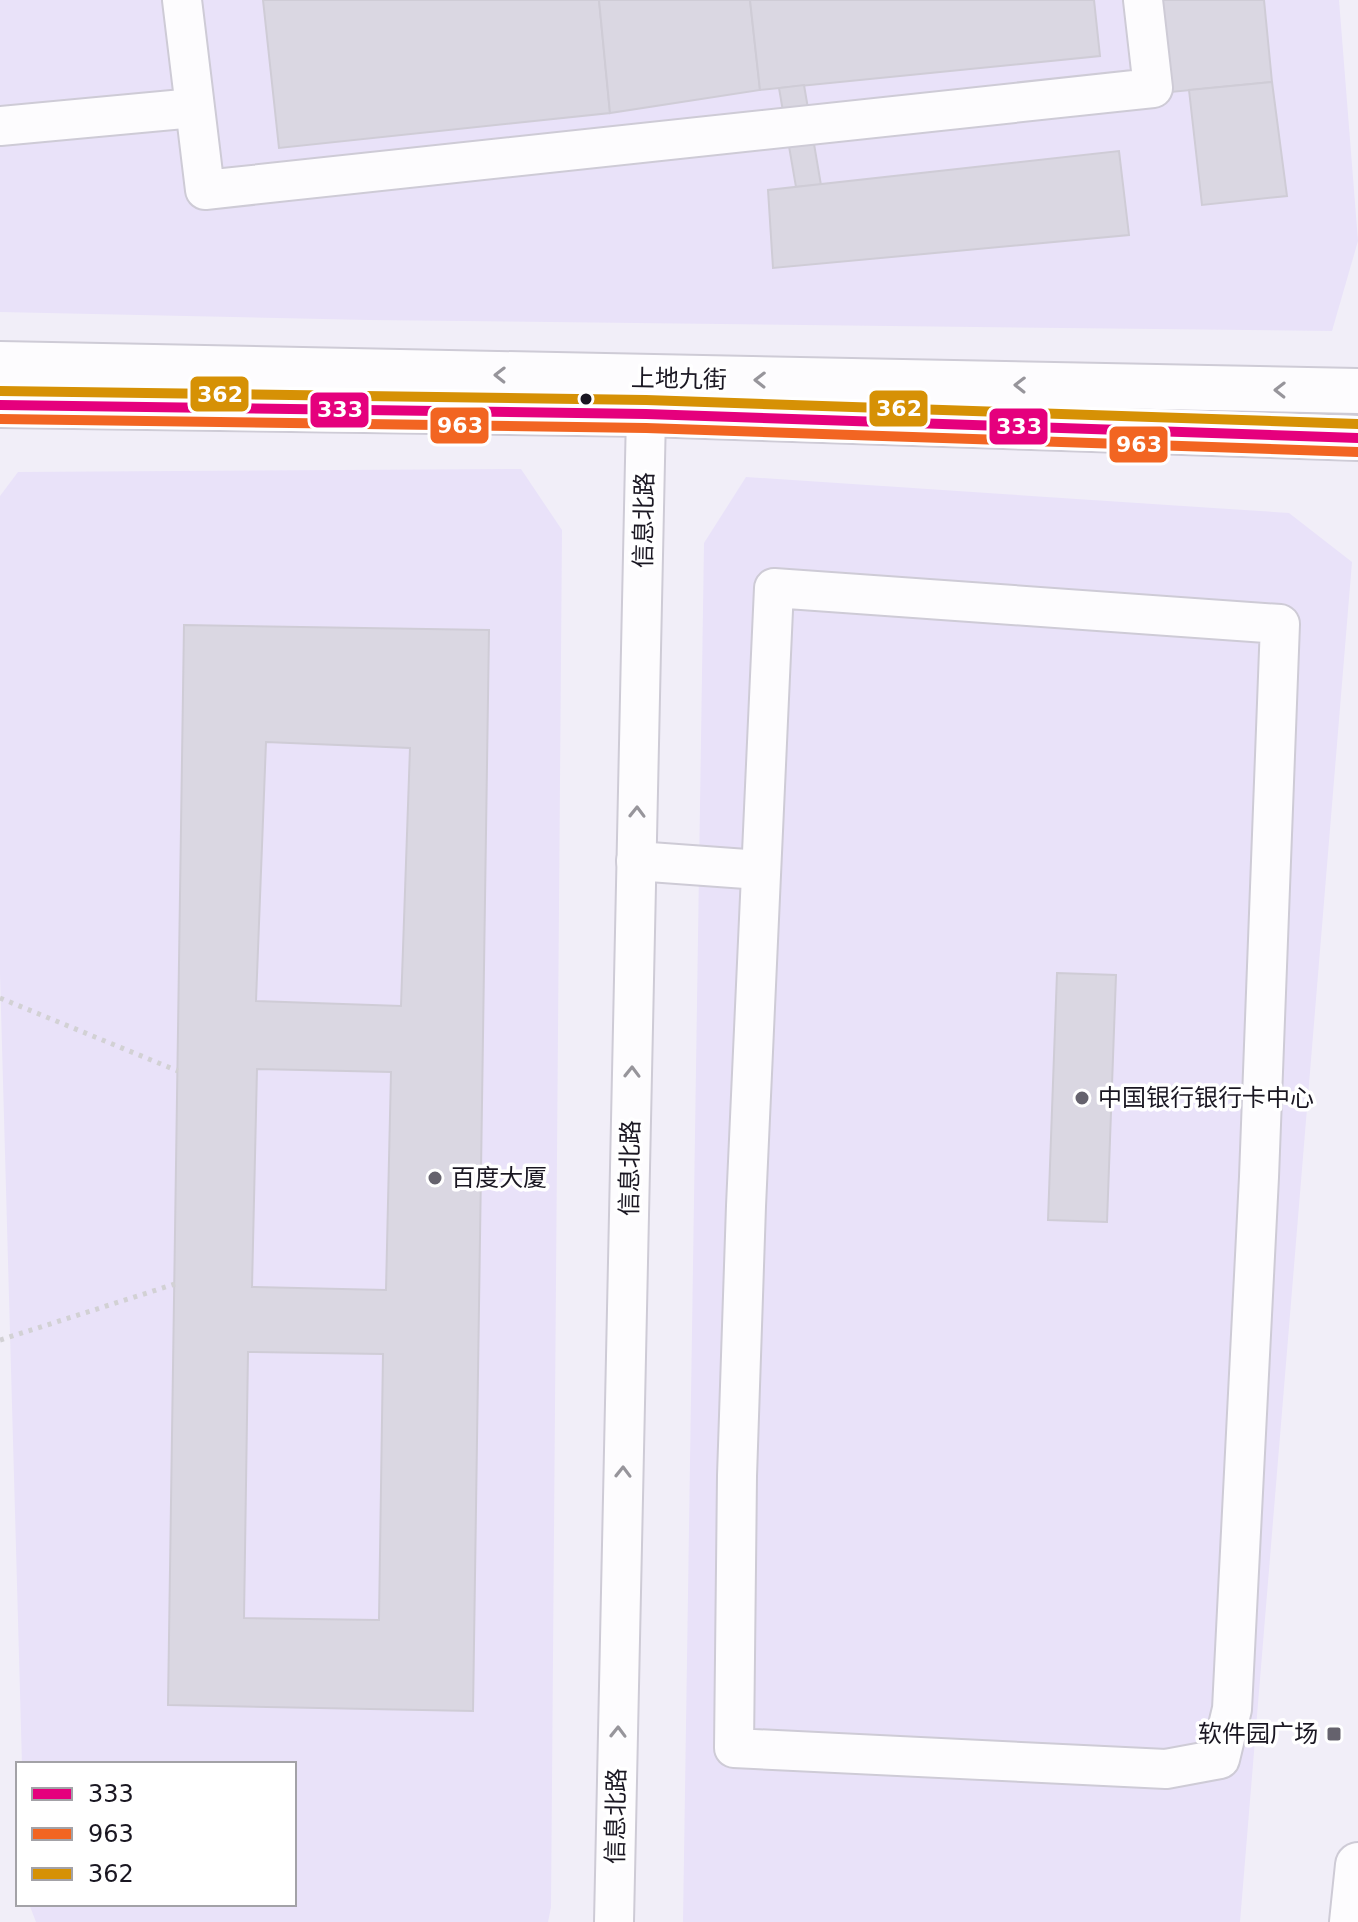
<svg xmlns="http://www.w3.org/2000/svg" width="1358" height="1922" viewBox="0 0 1358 1922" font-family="'DejaVu Sans','Noto Sans SC',sans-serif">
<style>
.built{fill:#e9e2f9}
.building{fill:#dad7e2;stroke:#cfccd6;stroke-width:2;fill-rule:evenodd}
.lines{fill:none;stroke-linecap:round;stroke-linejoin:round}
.minor-casing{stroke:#cecbd6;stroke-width:42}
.major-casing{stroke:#cecbd6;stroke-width:48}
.path{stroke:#d2d1d4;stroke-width:5;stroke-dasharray:4 6;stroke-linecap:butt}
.minor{stroke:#fdfcfe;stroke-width:38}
.major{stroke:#fdfcfe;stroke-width:44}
.bus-1-casing{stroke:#fff;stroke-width:16}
.bus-2-casing{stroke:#fff;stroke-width:16}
.bus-3-casing{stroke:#fff;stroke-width:16}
.bus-1{stroke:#e5007d;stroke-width:10}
.bus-2{stroke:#f26522;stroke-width:10}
.bus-3{stroke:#d69105;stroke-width:10}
.oneway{stroke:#97959b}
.bus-dot{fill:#1a1722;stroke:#fff;stroke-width:3}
.poi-dot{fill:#65626d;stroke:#fff;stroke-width:3}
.labels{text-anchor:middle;stroke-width:7;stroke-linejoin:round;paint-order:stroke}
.street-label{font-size:24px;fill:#1a1722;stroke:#fff}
.poi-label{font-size:24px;fill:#1a1722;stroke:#fff;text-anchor:start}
.line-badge{stroke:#fff;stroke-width:3}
.badge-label{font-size:22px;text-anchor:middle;font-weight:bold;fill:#fff}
</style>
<rect width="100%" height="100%" fill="#f1eef8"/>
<g class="built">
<path d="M0,0H1339L1358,241L1332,331L369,320L0,312Z"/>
<path d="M521,469L562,530L551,1907L548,1922H36L29,1904H294V1764H22L0,974V496L18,472Z"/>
<path d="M746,477L1289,513L1352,562L1240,1922H683L704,543Z"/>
</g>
<g class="building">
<path d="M263,0H599L610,113L279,148Z"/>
<path d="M599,0H750L760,90L610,113Z"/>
<path d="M750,0H1094L1100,56L760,90Z"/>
<path d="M1159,0H1264L1272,82L1171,92Z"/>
<path d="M1272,82L1287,196L1202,205L1189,90Z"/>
<path d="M804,85L821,185L796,187L779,88Z"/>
<path d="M1119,151L1129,235L773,268L768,190Z"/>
<path d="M184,625L489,630L473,1711L168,1705ZM266,742L410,748L401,1006L256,1001ZM257,1069L391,1072L386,1290L252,1287ZM248,1352L383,1354L379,1620L244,1618Z"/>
<path d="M1057,973L1116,975L1107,1222L1048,1220Z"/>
</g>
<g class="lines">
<g class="minor-casing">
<g id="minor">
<path d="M182,0L205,190L1153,88L1143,0"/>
<path d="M0,126L194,108"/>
<path d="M774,588L1280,624L1259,1177L1232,1709L1220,1759L1166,1769L734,1748L737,1476L746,1206Z"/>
<path d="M636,861L760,870"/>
<path d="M614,1922L646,414"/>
</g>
</g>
<g class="major-casing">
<g id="major">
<path d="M0,364L1358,391"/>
<path d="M0,405L646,414L1358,438"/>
<path d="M1352,1922L1358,1865"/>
</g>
</g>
<g class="path">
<path d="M0,998L178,1071"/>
<path d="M0,1340L175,1284"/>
</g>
<use href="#minor" class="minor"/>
<use href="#major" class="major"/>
<g class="bus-1-casing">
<path id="bus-1" d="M0,405L646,414L1358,438"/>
</g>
<g class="bus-2-casing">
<path id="bus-2" d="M0,419L646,428L1358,452"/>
</g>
<g class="bus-3-casing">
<path id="bus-3" d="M0,391L646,400L1358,424"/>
</g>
<use href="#bus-1" class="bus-1"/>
<use href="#bus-2" class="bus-2"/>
<use href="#bus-3" class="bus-3"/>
</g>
<defs><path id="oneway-chevron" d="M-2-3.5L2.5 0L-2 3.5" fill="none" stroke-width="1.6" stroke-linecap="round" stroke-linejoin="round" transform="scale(2)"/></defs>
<g class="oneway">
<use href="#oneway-chevron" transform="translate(500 375) rotate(-179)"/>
<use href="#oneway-chevron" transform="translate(760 380) rotate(-179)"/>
<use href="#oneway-chevron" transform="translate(1020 385) rotate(-179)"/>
<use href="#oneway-chevron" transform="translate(1280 390) rotate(-179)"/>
<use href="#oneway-chevron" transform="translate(637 812) rotate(-89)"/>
<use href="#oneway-chevron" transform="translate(632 1072) rotate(-89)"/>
<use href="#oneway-chevron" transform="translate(623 1472) rotate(-89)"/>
<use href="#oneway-chevron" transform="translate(618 1732) rotate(-89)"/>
</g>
<circle class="bus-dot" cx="586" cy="399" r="7"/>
<g class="poi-dot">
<circle cx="1082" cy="1098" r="8"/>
<circle cx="435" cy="1178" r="8"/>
<rect x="1326" y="1726" width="16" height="16" rx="4"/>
</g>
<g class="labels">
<g class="street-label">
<text transform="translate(679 379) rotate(1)" y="8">上地九街</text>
<text transform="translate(644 520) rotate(-89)" y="8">信息北路</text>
<text transform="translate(630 1168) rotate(-89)" y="8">信息北路</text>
<text transform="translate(616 1816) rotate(-89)" y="8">信息北路</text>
</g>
<g class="poi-label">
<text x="1098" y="1106">中国银行银行卡中心</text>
<text x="451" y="1186">百度大厦</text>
<text x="1318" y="1742" text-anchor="end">软件园广场</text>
</g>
</g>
<g class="line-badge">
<rect x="189" y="375" width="61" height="38" rx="8" fill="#d69105"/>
<rect x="868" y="389" width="61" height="39" rx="8" fill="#d69105"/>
<rect x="309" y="391" width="61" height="38" rx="8" fill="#e5007d"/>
<rect x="429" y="406" width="61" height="39" rx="8" fill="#f26522"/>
<rect x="988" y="407" width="61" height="39" rx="8" fill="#e5007d"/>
<rect x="1108" y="425" width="61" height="39" rx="8" fill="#f26522"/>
</g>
<g class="badge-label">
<text x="220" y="402">362</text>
<text x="899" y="416">362</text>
<text x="340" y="417">333</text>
<text x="460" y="433">963</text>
<text x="1019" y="434">333</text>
<text x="1139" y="452">963</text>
</g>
<rect x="16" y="1762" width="280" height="144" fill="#ffffff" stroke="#a3a2a7" stroke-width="2"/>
<rect x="32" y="1788" width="40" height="12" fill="#e5007d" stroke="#a3a2a7" stroke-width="2"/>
<text x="88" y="1802" font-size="24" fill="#1a1722">333</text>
<rect x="32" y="1828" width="40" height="12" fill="#f26522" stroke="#a3a2a7" stroke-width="2"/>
<text x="88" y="1842" font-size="24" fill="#1a1722">963</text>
<rect x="32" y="1868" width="40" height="12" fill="#d69105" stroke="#a3a2a7" stroke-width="2"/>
<text x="88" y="1882" font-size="24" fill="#1a1722">362</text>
</svg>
